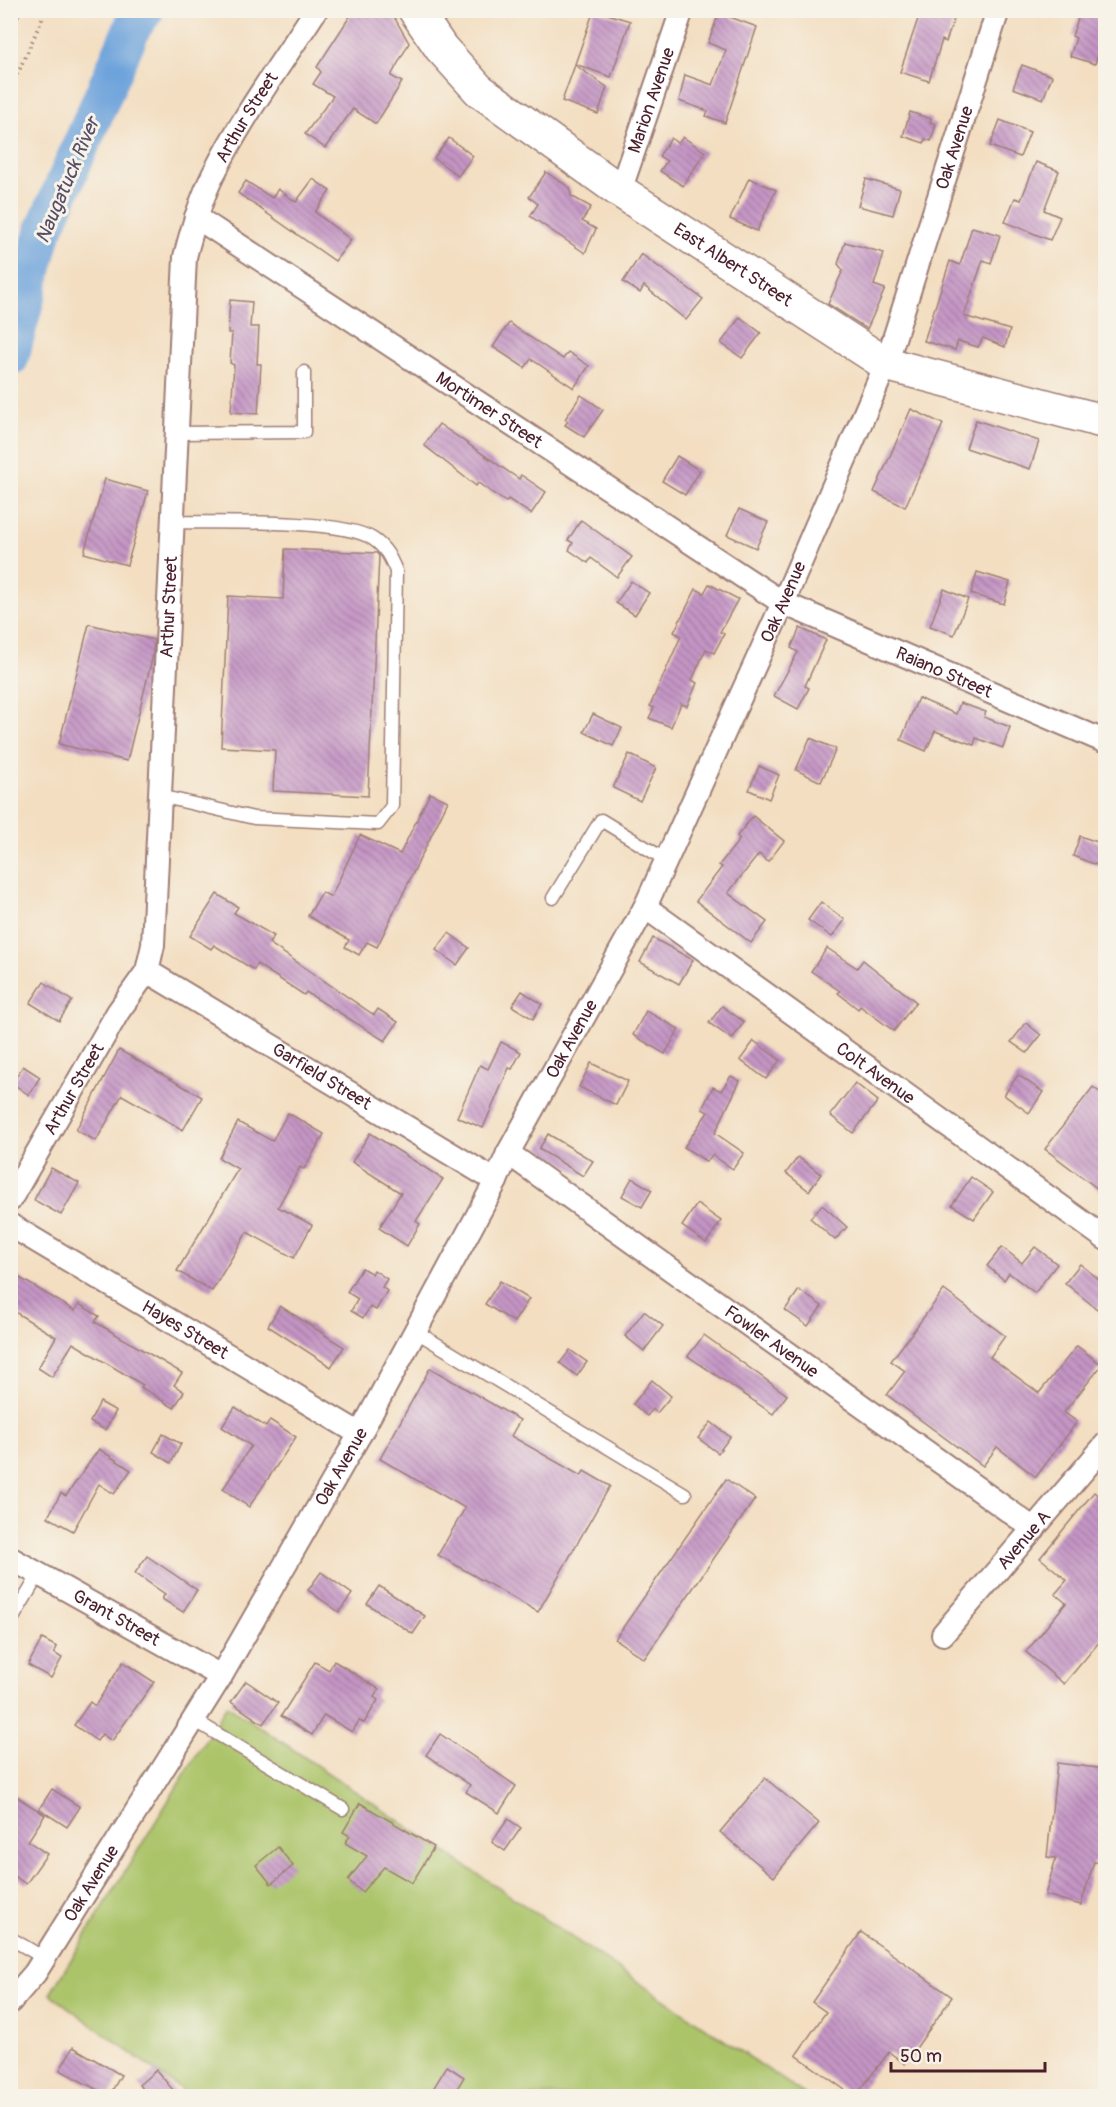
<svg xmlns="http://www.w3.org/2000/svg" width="1116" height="2107" viewBox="0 0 1116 2107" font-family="Pangolin,sans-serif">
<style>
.green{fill:#abc469;stroke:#7a724a;stroke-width:1.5}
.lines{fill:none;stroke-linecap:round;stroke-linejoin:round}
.river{stroke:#6da3db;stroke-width:38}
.building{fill:url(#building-back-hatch)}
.service-casing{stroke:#9e7e76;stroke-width:15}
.minor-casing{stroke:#9e7e76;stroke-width:26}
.secondary-casing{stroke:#9e7e76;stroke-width:36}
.path{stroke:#9e7e76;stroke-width:4;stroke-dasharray:1.5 4.5;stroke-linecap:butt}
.service{stroke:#fff;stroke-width:12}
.minor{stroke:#fff;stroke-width:22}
.secondary{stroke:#fff;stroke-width:33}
.labels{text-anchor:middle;stroke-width:6;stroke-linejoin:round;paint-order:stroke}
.street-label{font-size:18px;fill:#4a1f2b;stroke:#f7f3e8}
.water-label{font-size:20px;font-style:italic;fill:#564d69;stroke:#f7f3e8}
</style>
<defs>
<pattern id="building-back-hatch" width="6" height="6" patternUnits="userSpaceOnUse" patternTransform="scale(1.5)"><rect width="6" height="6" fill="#c495c5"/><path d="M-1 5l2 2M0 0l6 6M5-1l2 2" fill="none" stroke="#a179a0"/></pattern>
</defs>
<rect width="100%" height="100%" fill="#f7f3e8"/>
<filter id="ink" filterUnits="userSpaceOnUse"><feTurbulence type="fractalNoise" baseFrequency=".0167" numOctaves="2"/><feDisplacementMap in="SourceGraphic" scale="12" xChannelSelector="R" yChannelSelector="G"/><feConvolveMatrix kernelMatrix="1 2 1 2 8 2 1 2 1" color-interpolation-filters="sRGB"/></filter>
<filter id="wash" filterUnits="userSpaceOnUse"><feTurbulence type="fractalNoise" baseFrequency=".008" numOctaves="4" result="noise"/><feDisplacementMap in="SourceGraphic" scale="24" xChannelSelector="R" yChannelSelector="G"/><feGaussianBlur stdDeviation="1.35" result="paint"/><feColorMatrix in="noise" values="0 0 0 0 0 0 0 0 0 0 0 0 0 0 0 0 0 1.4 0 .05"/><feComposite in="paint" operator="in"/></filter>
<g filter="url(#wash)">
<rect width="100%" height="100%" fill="#f3dec1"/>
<path class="green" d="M227,1705L785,2081L807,2096H190L50,1994Z"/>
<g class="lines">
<path class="river" d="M10,358L43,232L133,26L145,10"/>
</g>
<g id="blocks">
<g class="building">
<path d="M354,10H390L409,43L391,76L402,82L376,124L353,109L325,148L305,134L333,96L313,84L321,72L317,67Z"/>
<path d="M594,10L630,21L611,77L575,64Z"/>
<path d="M921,10H957L946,42L942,40L929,81L900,72Z"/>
<path d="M1081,10H1106V31L1095,64L1070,56L1076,38L1072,36Z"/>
<path d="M719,13L757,27L725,123L706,116L708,111L679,101L685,75L713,85L726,50L708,43Z"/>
<path d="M575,65L607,87L598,114L562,101Z"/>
<path d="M1022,65L1052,76L1043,99L1013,88Z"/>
<path d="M910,112L931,119L930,122L936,124L931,141L925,139L924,143L903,136Z"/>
<path d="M1000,120L1030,132L1020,157L990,146Z"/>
<path d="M683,137L705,152L683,186L660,171L667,161L659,156L671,138L678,144Z"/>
<path d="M449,138L473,156L458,176L434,158Z"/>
<path d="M1036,162L1059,171L1044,210L1060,217L1050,240L1005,222L1015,198L1021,200Z"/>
<path d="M546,172L570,188L571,196L591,207L582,221L596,229L585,253L530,216L538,204L529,197Z"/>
<path d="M749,178L776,190L757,231L730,219Z"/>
<path d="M313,179L330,191L315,212L351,240L335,261L238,193L246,181L272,198L278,189L296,202Z"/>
<path d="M866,179L900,189L893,215L858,206Z"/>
<path d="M972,227L1000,235L991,263L983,260L964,316L1010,330L1005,347L983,338L978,347L958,341L955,350L924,341L950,261L960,265Z"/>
<path d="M845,242L884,253L874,285L885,289L867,329L828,304L843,270L838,264Z"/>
<path d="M641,254L703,299L686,320L644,286L640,293L623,282Z"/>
<path d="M230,300L252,302L250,327H259L257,364H261L258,414L231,412L234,365L230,363L232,333H228Z"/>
<path d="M740,317L761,333L742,358L721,343Z"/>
<path d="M509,323L563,359L568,352L589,366L574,388L531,359L525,368L493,347Z"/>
<path d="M581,395L603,410L584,437L565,425L568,421L565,419Z"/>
<path d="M911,409L943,424L905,507L874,492Z"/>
<path d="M976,420L1039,441L1030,469L966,448Z"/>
<path d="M439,424L519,479L521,475L546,492L531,514L508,499L506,502L478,483L476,486L424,445Z"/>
<path d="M677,456L700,471L685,495L662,481Z"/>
<path d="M105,479L148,491L127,565L84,553Z"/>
<path d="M739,509L768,522L756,548L727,535Z"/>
<path d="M581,520L632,557L617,577L591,558L588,563L569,550L573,543L568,540Z"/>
<path d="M285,549L377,553L379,556L368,796L273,791L275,750L221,747L228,596L283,599Z"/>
<path d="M977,572L1010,582L1004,604L971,594Z"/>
<path d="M631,581L649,593L635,615L616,603Z"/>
<path d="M709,584L738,599L720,632L724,634L714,653L706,649L692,680L697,683L687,706L681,704L671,727L649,718L654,708L650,706L681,636L674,632L696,589L704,593Z"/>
<path d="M944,589L968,599L954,635L930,626Z"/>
<path d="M89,624L154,640L153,655L127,761L59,744Z"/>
<path d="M800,628L826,640L805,686L809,688L798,709L774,696L798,652L791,648Z"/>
<path d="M918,698L956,714L960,703L986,712L984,717L1010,727L1003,748L976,738L974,745L935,731L926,751L901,740Z"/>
<path d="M593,714L622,728L613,746L584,732Z"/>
<path d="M810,738L836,749L821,782L796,770Z"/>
<path d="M629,754L656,768L640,801L613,788Z"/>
<path d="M759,766L779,775L769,799L749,790Z"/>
<path d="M430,793L448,801L377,947L367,942L359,955L345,947L349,940L308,916L322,892L331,897L360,835L400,854Z"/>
<path d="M753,816L784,841L768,862L759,854L728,893L767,922L751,943L696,901L722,867L719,865L740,839L737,836Z"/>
<path d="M1080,836L1106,845L1099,866L1073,856Z"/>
<path d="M217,894L238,907L234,913L274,936L269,943L374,1015L378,1009L398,1022L385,1041L306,992L304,995L257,964L254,970L214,945L211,949L190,936Z"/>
<path d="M821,902L845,920L832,937L808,920Z"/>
<path d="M449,933L469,948L457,965L436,950Z"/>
<path d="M653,938L693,960L679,984L640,962Z"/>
<path d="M827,948L857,968L863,960L916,1002L894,1031L860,1006L858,1009L838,993L840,991L811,971Z"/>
<path d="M44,982L72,1001L59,1021L30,1003Z"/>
<path d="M522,991L542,1004L533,1019L512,1006Z"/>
<path d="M722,1006L744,1022L732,1039L709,1023Z"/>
<path d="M646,1011L679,1029L665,1054L633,1035Z"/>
<path d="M1026,1023L1041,1035L1027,1053L1011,1042Z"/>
<path d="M754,1041L780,1060L766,1079L740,1060Z"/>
<path d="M501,1042L521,1052L512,1069L509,1068L483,1128L457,1117L480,1065L488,1069Z"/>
<path d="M119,1050L202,1097L183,1130L122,1095L96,1141L76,1130Z"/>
<path d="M591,1063L628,1081L616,1105L579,1087Z"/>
<path d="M23,1066L40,1077L29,1095L12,1083Z"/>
<path d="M1018,1075L1043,1092L1029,1113L1004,1095Z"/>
<path d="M731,1076L740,1081L715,1133L744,1153L733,1169L712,1155L707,1162L684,1147L708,1112L702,1109L713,1087L721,1091Z"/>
<path d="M855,1083L878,1101L853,1133L830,1115Z"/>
<path d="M1093,1087L1106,1097V1195L1045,1149Z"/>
<path d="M288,1113L324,1134L304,1169L300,1167L278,1207L312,1225L294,1258L247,1232L212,1291L177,1271L238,1169L219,1158L238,1122L272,1141Z"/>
<path d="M370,1133L443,1179L416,1221L420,1224L407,1246L379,1228L401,1193L352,1162Z"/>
<path d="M548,1134L593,1161L583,1176L539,1149Z"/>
<path d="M798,1157L821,1174L809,1191L786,1173Z"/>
<path d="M51,1168L79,1183L61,1215L34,1200Z"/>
<path d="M971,1177L993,1192L974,1219L952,1205Z"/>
<path d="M632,1178L652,1190L642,1207L622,1196Z"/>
<path d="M697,1204L721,1221L706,1243L682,1226Z"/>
<path d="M822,1205L847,1227L835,1240L810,1218Z"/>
<path d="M1002,1247L1022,1263L1035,1247L1057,1264L1035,1293L1009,1273L1004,1280L987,1266Z"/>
<path d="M1080,1264L1106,1285V1298L1097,1309L1065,1283Z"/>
<path d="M362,1268L372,1274L374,1270L387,1279L382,1287L387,1291L376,1310L370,1307L363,1318L351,1311L358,1299L347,1292Z"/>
<path d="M10,1272L75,1311L79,1304L99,1316L95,1322L182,1373L174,1385L184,1392L174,1408L141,1387L143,1385L73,1343L52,1377L38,1368L56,1337L10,1309Z"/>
<path d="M500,1281L529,1299L514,1322L485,1304Z"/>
<path d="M799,1290L822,1306L808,1326L785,1310Z"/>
<path d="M944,1290L1005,1336L990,1357L1039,1393L1077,1346L1102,1365L1064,1412L1077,1422L1036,1477L997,1447L983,1466L887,1395L905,1371L891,1361Z"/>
<path d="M280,1306L344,1347L331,1367L268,1326Z"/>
<path d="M644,1311L663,1326L644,1351L625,1336Z"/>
<path d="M704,1335L787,1395L773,1414L688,1356Z"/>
<path d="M570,1350L587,1362L577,1376L560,1363Z"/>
<path d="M430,1368L520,1420L511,1436L581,1476L584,1471L610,1486L538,1612L438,1555L465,1508L380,1459Z"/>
<path d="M652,1380L671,1396L657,1413L653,1409L647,1416L633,1404Z"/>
<path d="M100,1402L116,1411L105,1430L90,1422Z"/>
<path d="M235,1407L266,1427L270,1420L296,1437L249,1507L223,1489L251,1446L222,1427Z"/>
<path d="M711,1422L730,1437L718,1453L698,1438Z"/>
<path d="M163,1434L181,1444L171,1463L153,1452Z"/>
<path d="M99,1449L131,1470L114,1494L99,1484L73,1531L48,1517L61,1493L66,1496Z"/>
<path d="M726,1479L755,1499L644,1659L615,1639Z"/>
<path d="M1094,1492L1106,1502V1634L1064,1684L1026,1652L1066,1603L1055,1594L1067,1580L1040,1558Z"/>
<path d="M147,1556L197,1590L183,1612L162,1599L165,1594L135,1573Z"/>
<path d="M321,1572L352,1594L339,1612L308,1590Z"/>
<path d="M379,1586L425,1616L413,1634L367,1604Z"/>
<path d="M42,1639L57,1647L54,1653L62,1658L51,1678L28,1665Z"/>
<path d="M334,1661L379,1689L374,1697L378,1700L364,1723L359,1721L352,1732L324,1715L312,1735L281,1716L315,1662L329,1670Z"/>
<path d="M123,1662L154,1682L112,1741L102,1734L97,1741L74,1725L90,1702L95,1706Z"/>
<path d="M246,1681L278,1703L263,1724L231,1702Z"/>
<path d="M440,1734L516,1786L499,1813L466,1792L470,1785L426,1755Z"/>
<path d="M1057,1763L1106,1769L1104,1863L1094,1862L1081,1905L1045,1895L1056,1858L1047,1857Z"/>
<path d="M765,1778L819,1823L774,1877L720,1832Z"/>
<path d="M52,1789L80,1807L67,1827L39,1809Z"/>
<path d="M10,1792L45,1815L28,1841L47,1854L26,1884L10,1873Z"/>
<path d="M360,1803L434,1847L412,1883L384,1867L362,1892L348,1880L367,1856L345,1843L350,1836L343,1832Z"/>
<path d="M508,1819L521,1828L505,1851L492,1842Z"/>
<path d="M278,1847L293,1866L271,1884L256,1865Z"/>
<path d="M861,1932L952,1997L905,2064L889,2052L855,2097L796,2055L826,2012L812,2002Z"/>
<path d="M73,2047L121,2075L109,2096L60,2070Z"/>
<path d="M447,2066L464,2077L452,2097H428Z"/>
<path d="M156,2070L179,2097H149L139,2085Z"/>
</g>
</g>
</g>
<g filter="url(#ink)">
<use href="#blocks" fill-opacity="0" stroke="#9e7e76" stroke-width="1.5"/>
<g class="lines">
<g class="service-casing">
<g id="service">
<path d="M10,18L14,10"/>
<path d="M176,433L304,432V372"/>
<path d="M160,796L254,818L378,824L392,806L396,571C390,557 386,548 373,539C342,518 214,523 172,522"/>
<path d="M553,898L601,820L666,860"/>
<path d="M415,1331L685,1494"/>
<path d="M10,1623L39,1574"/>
<path d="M194,1720L343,1809"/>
<path d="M10,1938L44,1958"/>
</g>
</g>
<g class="minor-casing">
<g id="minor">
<path id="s1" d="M620,191L682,10"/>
<path id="s2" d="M196,217L783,603L1106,742"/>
<path id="s3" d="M645,907L1106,1239"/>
<path id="s4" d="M147,971L496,1181"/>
<path id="s5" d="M508,1153L1034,1529"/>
<path id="s6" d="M10,1200L118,1012L147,971L153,945L185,257C192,229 200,201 213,175C242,117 281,64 316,10"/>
<path id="s7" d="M10,1225L360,1434"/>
<path id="s8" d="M10,1558L221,1676"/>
<path id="s9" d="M943,1634L1106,1444"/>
<path id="s10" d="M10,2002L35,1973L221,1676L360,1434L496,1181L508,1153L645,907L783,603L886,364L998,10"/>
</g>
</g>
<g class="secondary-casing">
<g id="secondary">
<path id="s11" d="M415,10L441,48L479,90L620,191L886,364L1106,422"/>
</g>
</g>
<path class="path" d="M10,91L46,10"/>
<use href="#service" class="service"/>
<use href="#minor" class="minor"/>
<use href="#secondary" class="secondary"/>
</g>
</g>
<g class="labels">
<g class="street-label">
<text dy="6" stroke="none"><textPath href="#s1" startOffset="96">Marion Avenue</textPath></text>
<text dy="6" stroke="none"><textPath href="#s6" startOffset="1136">Arthur Street</textPath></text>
<text dy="6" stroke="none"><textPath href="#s10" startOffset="2088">Oak Avenue</textPath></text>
<text dy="6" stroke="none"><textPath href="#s11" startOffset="411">East Albert Street</textPath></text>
<text dy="6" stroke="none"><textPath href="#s2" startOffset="351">Mortimer Street</textPath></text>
<text dy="6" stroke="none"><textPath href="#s10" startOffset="1602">Oak Avenue</textPath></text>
<text dy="6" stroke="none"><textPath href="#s6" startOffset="632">Arthur Street</textPath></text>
<text dy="6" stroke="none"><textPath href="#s2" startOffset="878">Raiano Street</textPath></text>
<text dy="6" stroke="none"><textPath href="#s10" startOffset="1116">Oak Avenue</textPath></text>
<text dy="6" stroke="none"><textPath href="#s3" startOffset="284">Colt Avenue</textPath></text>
<text dy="6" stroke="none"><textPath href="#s4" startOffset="204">Garfield Street</textPath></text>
<text dy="6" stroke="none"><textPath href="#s6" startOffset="128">Arthur Street</textPath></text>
<text dy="6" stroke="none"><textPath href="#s7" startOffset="204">Hayes Street</textPath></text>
<text dy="6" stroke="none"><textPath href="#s5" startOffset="324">Fowler Avenue</textPath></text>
<text dy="6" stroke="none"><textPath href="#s10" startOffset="630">Oak Avenue</textPath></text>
<text dy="6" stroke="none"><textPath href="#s9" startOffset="124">Avenue A</textPath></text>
<text dy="6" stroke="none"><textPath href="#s8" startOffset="122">Grant Street</textPath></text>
<text dy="6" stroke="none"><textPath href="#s10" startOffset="144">Oak Avenue</textPath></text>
</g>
<g class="water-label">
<text transform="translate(67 180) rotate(-67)" y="7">Naugatuck River</text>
</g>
</g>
<rect width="1116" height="2107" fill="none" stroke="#f7f3e8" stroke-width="36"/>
<path d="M891 2062v9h154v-9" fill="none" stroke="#4a1f2b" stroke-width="3"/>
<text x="900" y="2062" font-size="18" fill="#4a1f2b" stroke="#f7f3e8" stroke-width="4.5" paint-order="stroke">50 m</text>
</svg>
